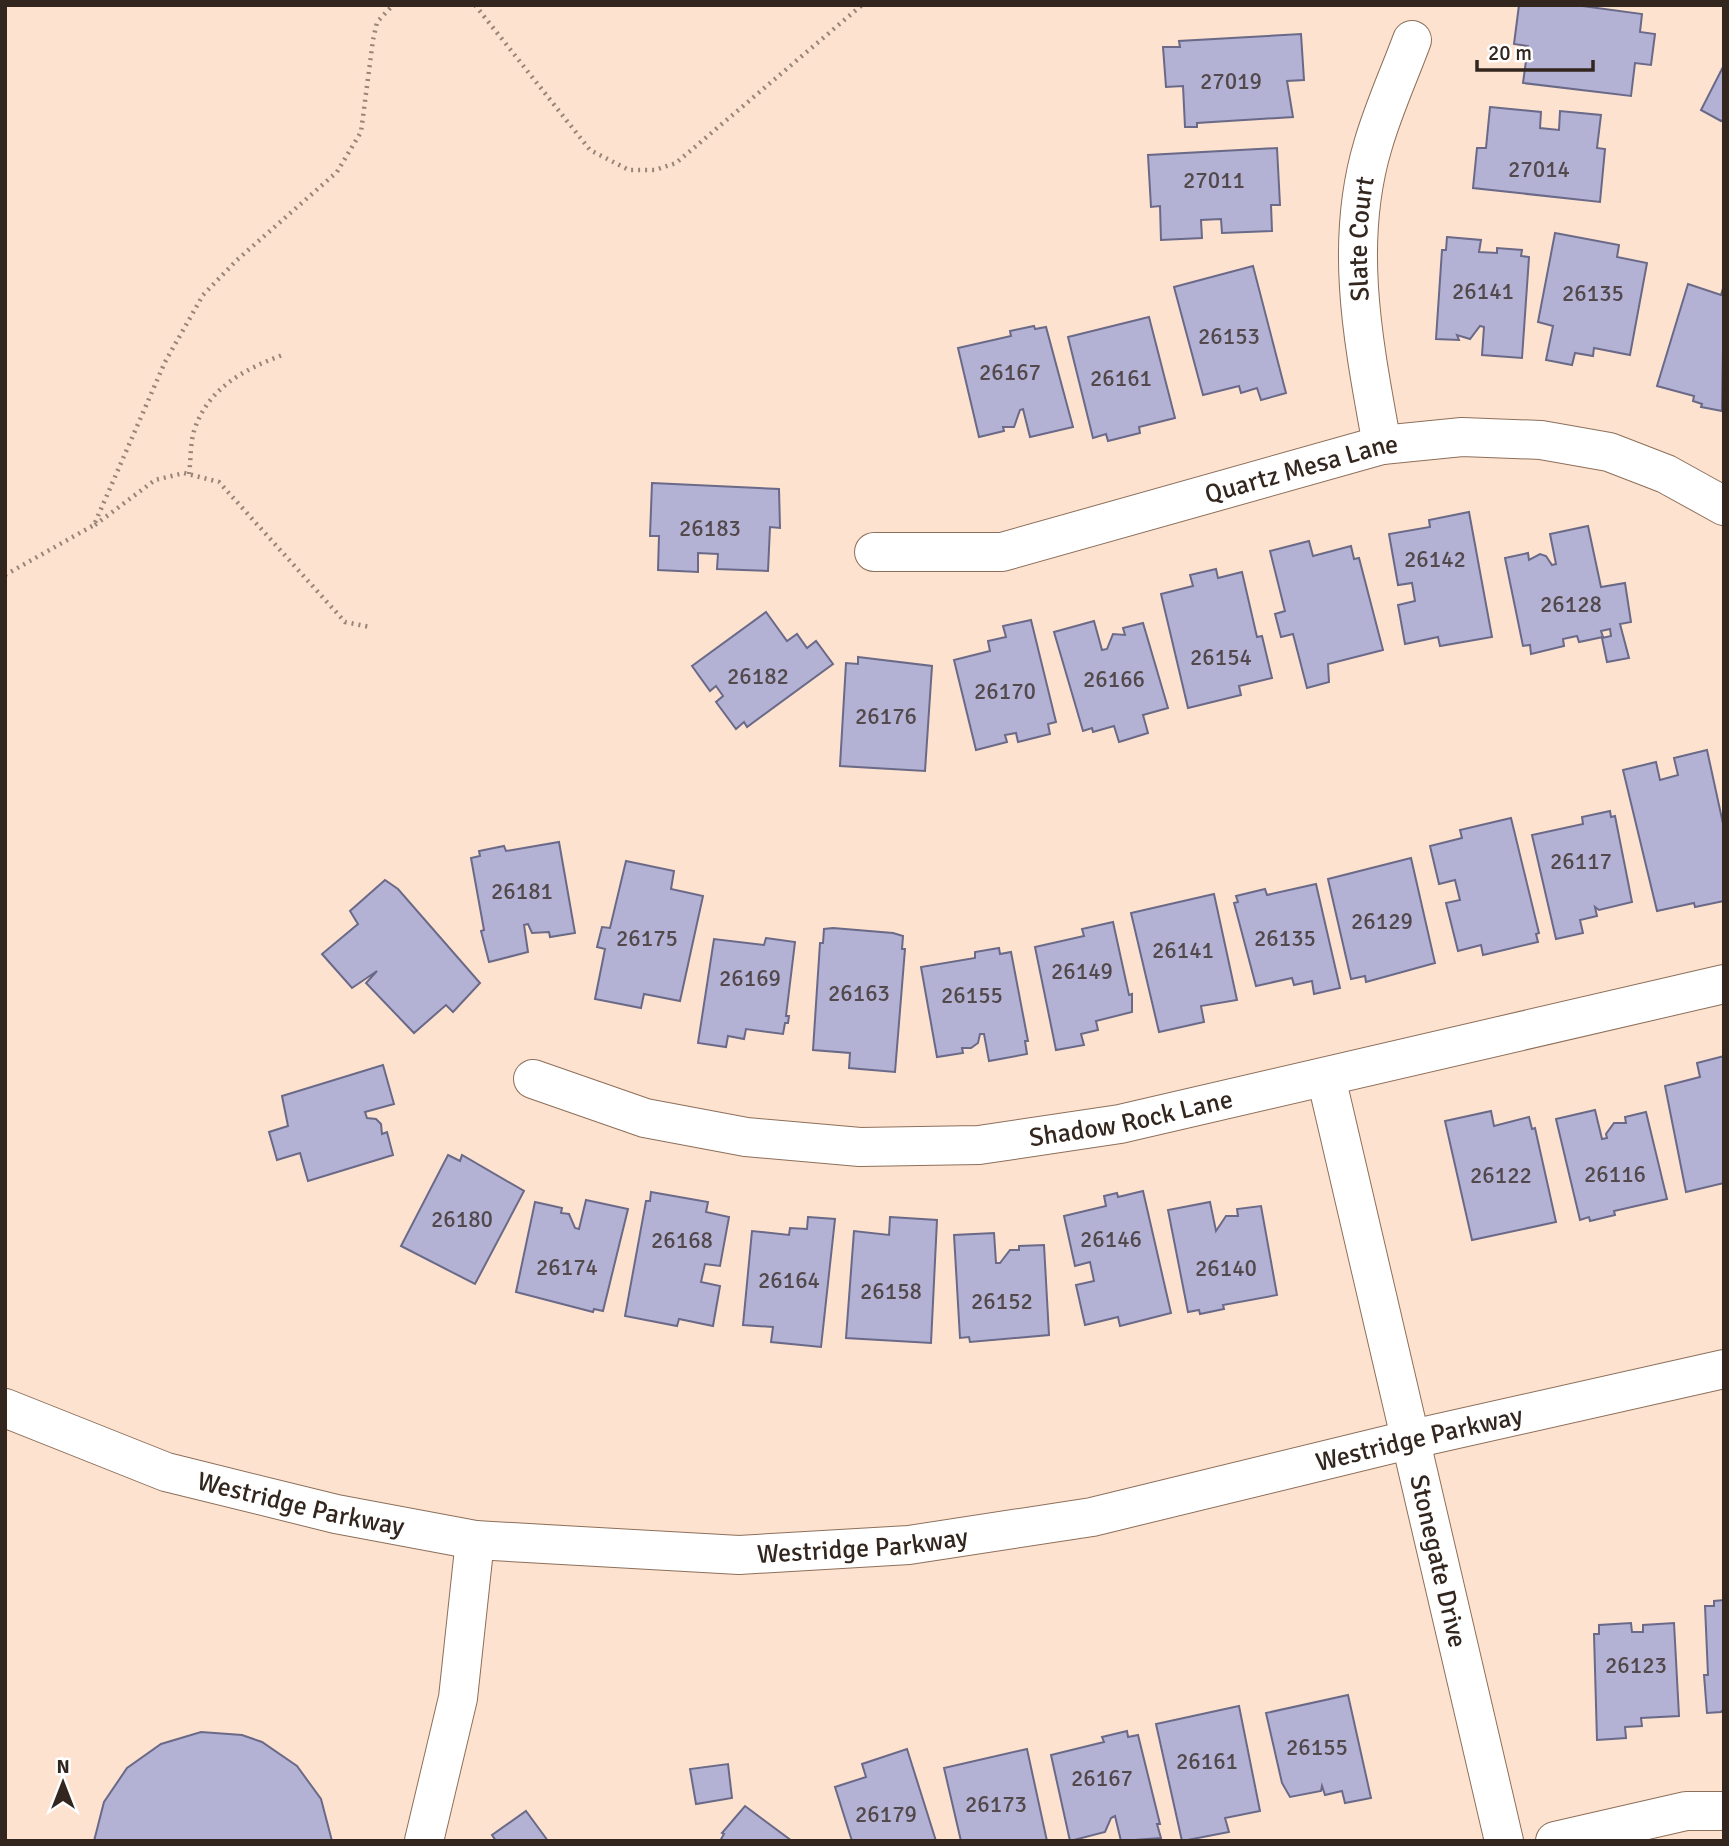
<svg xmlns="http://www.w3.org/2000/svg" width="1729" height="1846" viewBox="0 0 1729 1846" font-family="Signika,sans-serif">
<style>
.building{fill:#b3b2d4;stroke:#6a6988;stroke-width:2}
.lines{fill:none;stroke-linecap:round;stroke-linejoin:round}
.minor-casing{stroke:#8d6f5a;stroke-width:40}
.path{stroke:#998578;stroke-width:4.5;stroke-dasharray:2 5;stroke-linecap:butt}
.minor{stroke:#fff;stroke-width:38}
.labels{text-anchor:middle;stroke-width:6;stroke-linejoin:round;paint-order:stroke}
.number-label{font-size:23px;fill:#53494c}
.street-label{font-size:26px;fill:#33261e;stroke:#fff}
</style>
<rect width="100%" height="100%" fill="#fce2cf"/>
<g class="building">
<path d="M1519,5H1575L1642,14L1640,32L1655,34L1651,65L1635,63L1631,96L1523,83L1528,46L1514,44Z"/>
<path d="M1301,34L1304,80L1287,81L1293,117L1197,123V127H1185L1183,86L1166,87L1163,47H1180L1179,41Z"/>
<path d="M1724,65V119L1721,121L1701,110Z"/>
<path d="M1490,107L1541,112L1540,128L1559,130L1560,111L1601,115L1597,148L1605,149L1600,202L1473,188L1477,148H1486Z"/>
<path d="M1277,148L1280,205H1271L1272,231L1222,233L1221,219L1201,220L1202,238L1161,240L1160,206L1151,207L1148,155Z"/>
<path d="M1555,233L1619,245L1617,257L1647,263L1630,355L1594,348L1593,356L1575,353L1572,365L1546,360L1553,326L1538,322Z"/>
<path d="M1447,237L1481,240L1479,252L1497,253V248L1522,250L1521,256L1529,257L1522,358L1482,355L1484,327L1480,326L1470,339L1457,335L1459,340L1436,339L1442,250H1446Z"/>
<path d="M1253,266L1286,393L1261,400L1257,388L1241,393L1239,386L1203,395L1174,287Z"/>
<path d="M1688,284L1721,295L1724,285L1722,411L1701,407L1702,404L1693,401L1694,396L1657,386Z"/>
<path d="M1149,317L1175,418L1139,427L1140,433L1108,441L1106,434L1093,438L1068,337Z"/>
<path d="M1034,326L1035,329L1046,327L1073,427L1030,437L1023,409L1020,410L1014,427H1003L1004,431L979,437L958,348L1011,336L1010,331Z"/>
<path d="M652,483L779,489L780,528L770,527L768,571L717,569L718,554L698,553V572L658,570L659,536H650Z"/>
<path d="M1469,512L1492,637L1440,646L1438,637L1405,644L1398,605L1415,601L1412,583L1398,585L1389,534L1430,527L1429,520Z"/>
<path d="M1588,526L1601,587L1625,583L1631,622L1620,624L1629,658L1607,662L1602,638L1611,636L1610,629L1601,631L1603,637L1579,642L1577,636L1563,639L1564,646L1531,654L1530,645L1523,646L1505,558L1528,553L1529,560L1540,554L1546,556L1552,565L1556,564L1550,534Z"/>
<path d="M1309,541L1313,556L1351,546L1354,559L1359,558L1383,650L1328,664L1329,682L1307,688L1293,634L1281,637L1275,614L1285,611L1270,551Z"/>
<path d="M1216,569L1218,578L1242,572L1257,637L1262,636L1272,678L1239,686L1241,695L1188,708L1161,594L1193,586L1190,575Z"/>
<path d="M766,612L787,641L797,634L807,648L816,641L833,664L747,727L744,722L736,729L716,702L723,696L716,686L710,691L692,666Z"/>
<path d="M1031,620L1056,722L1048,724L1050,734L1018,742L1016,733L1005,735L1007,742L976,750L954,660L990,651L988,641L1006,637L1003,626Z"/>
<path d="M1094,621L1102,650L1107,649L1113,634L1125,635L1123,628L1143,623L1168,708L1143,715L1148,733L1119,742L1114,726L1093,732L1092,728L1083,731L1054,632Z"/>
<path d="M858,657L932,666L925,771L840,766L846,663L858,664Z"/>
<path d="M1707,750L1724,828V901L1695,907L1694,903L1657,911L1623,770L1656,762L1660,780L1678,775L1674,758Z"/>
<path d="M1610,811L1611,817L1615,816L1632,902L1599,910L1595,907L1597,916L1580,920L1583,933L1556,939L1532,835L1583,824L1582,817Z"/>
<path d="M1511,818L1539,933L1536,934L1538,942L1483,955L1481,945L1458,951L1446,903L1460,900L1455,880L1439,884L1430,846L1462,838L1460,830Z"/>
<path d="M559,842L575,933L550,937L549,932L532,933L528,924L524,925L528,952L489,962L481,931L484,930L471,858L480,856L479,851L504,846L506,851Z"/>
<path d="M1411,858L1435,963L1366,982L1365,976L1351,979L1328,879Z"/>
<path d="M626,861L674,871L671,889L703,896L680,1001L644,994L641,1008L595,999L605,949L597,947L602,927L610,928Z"/>
<path d="M385,880L398,889L480,983L453,1012L446,1005L414,1033L366,983L377,971L352,988L322,954L358,924L350,911Z"/>
<path d="M1316,884L1340,988L1314,994L1312,981L1294,985L1292,978L1256,986L1234,903L1238,902L1236,896L1265,889L1267,895Z"/>
<path d="M1214,894L1237,1000L1201,1006L1204,1022L1159,1032L1131,913Z"/>
<path d="M1113,922L1129,995L1132,994V1012L1096,1021L1098,1030L1081,1034L1084,1045L1056,1050L1035,947L1084,936L1082,929Z"/>
<path d="M833,928L893,933L903,936L902,949H905L895,1072L849,1068L850,1053L813,1050L820,943H823L824,929Z"/>
<path d="M766,938L795,942L786,1016H789L788,1023H785L783,1034L746,1029L744,1039L728,1036L726,1047L698,1043L714,939L764,945Z"/>
<path d="M999,948L1000,954L1011,952L1028,1041H1025L1027,1054L989,1061L984,1034H980L978,1043L971,1048H962L963,1053L937,1057L921,967L975,958V952Z"/>
<path d="M1724,1056V1183L1686,1192L1665,1086L1700,1077L1697,1063Z"/>
<path d="M383,1065L394,1104L365,1112L367,1118L376,1119L381,1124L382,1134L387,1132L393,1155L308,1181L300,1153L277,1160L269,1132L288,1126L282,1096Z"/>
<path d="M1595,1110L1602,1139L1607,1138L1606,1134L1614,1123H1626L1625,1117L1646,1112L1667,1199L1614,1211L1615,1215L1590,1221L1589,1217L1580,1220L1556,1119Z"/>
<path d="M1491,1111L1494,1126L1529,1117L1532,1129L1535,1128L1556,1222L1472,1240L1445,1121Z"/>
<path d="M448,1155L460,1161L462,1155L524,1191L475,1284L401,1246Z"/>
<path d="M1143,1191L1171,1313L1120,1326L1118,1317L1085,1325L1076,1285L1094,1281L1090,1262L1075,1266L1064,1216L1106,1206L1104,1196L1117,1193L1118,1197Z"/>
<path d="M651,1192L708,1202L706,1212L729,1217L720,1266L705,1264L701,1282L720,1286L713,1326L679,1319L677,1326L625,1316L646,1201H650Z"/>
<path d="M586,1200L628,1209L603,1311L594,1309L593,1312L516,1292L535,1202L562,1208L561,1213L569,1214L575,1228L579,1229Z"/>
<path d="M1210,1202L1216,1231L1226,1216H1238L1237,1209L1261,1206L1277,1295L1223,1305L1224,1309L1200,1314L1199,1310L1188,1312L1168,1210Z"/>
<path d="M808,1217L835,1219L821,1347L771,1342L773,1327L743,1325L752,1231L789,1235L790,1228L807,1229Z"/>
<path d="M890,1217L937,1220L931,1343L846,1338L854,1231L889,1235Z"/>
<path d="M994,1233L996,1263H1000L1010,1250H1019V1246L1044,1245L1049,1335L970,1342L969,1337L960,1338L954,1235Z"/>
<path d="M1724,1600V1709L1721,1712L1707,1713L1704,1675H1708L1705,1606H1714V1601Z"/>
<path d="M1631,1623L1632,1632H1643V1625L1674,1623L1679,1716L1641,1718L1642,1726L1625,1727L1626,1738L1597,1740L1594,1634H1599V1625Z"/>
<path d="M1348,1695L1371,1798L1345,1803L1342,1791L1325,1795L1322,1786L1321,1791L1290,1797L1282,1783L1266,1713Z"/>
<path d="M1239,1706L1260,1811L1225,1818L1229,1832L1182,1841L1156,1724Z"/>
<path d="M1127,1731L1128,1737L1138,1735L1160,1824H1157L1161,1838L1121,1841L1115,1816L1111,1818L1105,1832L1070,1841L1051,1755L1104,1742L1102,1737Z"/>
<path d="M201,1732L242,1735L262,1742L297,1766L321,1799L332,1841H94L104,1802L127,1768L161,1744Z"/>
<path d="M907,1749L936,1841H852L835,1787L866,1777L862,1764Z"/>
<path d="M1027,1749L1047,1841H961L944,1768Z"/>
<path d="M728,1764L732,1798L696,1804L690,1769Z"/>
<path d="M745,1806L792,1841H720L724,1834L722,1833Z"/>
<path d="M526,1811L548,1841H496L492,1835Z"/>
</g>
<g class="lines">
<g class="minor-casing">
<g id="minor">
<path id="s1" d="M1382,445C1364,345 1343,245 1373,145C1383,110 1399,75 1412,40"/>
<path id="s2" d="M874,552H1002L1382,445L1462,437L1541,440L1609,452L1666,474L1724,506"/>
<path id="s3" d="M1326,1077L1504,1841"/>
<path id="s4" d="M533,1079L645,1118L746,1137L860,1147L979,1145L1120,1124L1724,984"/>
<path id="s5" d="M5,1408L166,1472L336,1514L475,1540L739,1555L909,1545L1092,1517L1408,1440L1724,1369"/>
<path d="M424,1841L458,1698L475,1540"/>
<path d="M1555,1841L1686,1811H1724"/>
</g>
</g>
<g class="path">
<path d="M475,5L590,150L629,170H655L676,163L862,5"/>
<path d="M189,474C191,461 190,444 194,431C208,387 245,369 285,354"/>
<path d="M95,525L155,480L184,473L219,482L345,622L370,627"/>
<path d="M5,575L94,525L165,362L203,295L237,260L337,172L361,132L373,40L377,22L393,5"/>
</g>
<use href="#minor" class="minor"/>
</g>
<g class="labels">
<g class="number-label">
<text x="1231" y="89">27019</text>
<text x="1539" y="177">27014</text>
<text x="1214" y="188">27011</text>
<text x="1483" y="299">26141</text>
<text x="1593" y="301">26135</text>
<text x="1229" y="344">26153</text>
<text x="1010" y="380">26167</text>
<text x="1121" y="386">26161</text>
<text x="710" y="536">26183</text>
<text x="1435" y="567">26142</text>
<text x="1571" y="612">26128</text>
<text x="1221" y="665">26154</text>
<text x="758" y="684">26182</text>
<text x="1114" y="687">26166</text>
<text x="1005" y="699">26170</text>
<text x="886" y="724">26176</text>
<text x="1581" y="869">26117</text>
<text x="522" y="899">26181</text>
<text x="1382" y="929">26129</text>
<text x="647" y="946">26175</text>
<text x="1285" y="946">26135</text>
<text x="1183" y="958">26141</text>
<text x="1082" y="979">26149</text>
<text x="750" y="986">26169</text>
<text x="859" y="1001">26163</text>
<text x="972" y="1003">26155</text>
<text x="1615" y="1182">26116</text>
<text x="1501" y="1183">26122</text>
<text x="462" y="1227">26180</text>
<text x="1111" y="1247">26146</text>
<text x="682" y="1248">26168</text>
<text x="567" y="1275">26174</text>
<text x="1226" y="1276">26140</text>
<text x="789" y="1288">26164</text>
<text x="891" y="1299">26158</text>
<text x="1002" y="1309">26152</text>
<text x="1636" y="1673">26123</text>
<text x="1317" y="1755">26155</text>
<text x="1207" y="1769">26161</text>
<text x="1102" y="1786">26167</text>
<text x="996" y="1812">26173</text>
<text x="886" y="1822">26179</text>
</g>
<g class="street-label">
<text dy="9" stroke="none"><textPath href="#s1" startOffset="208">Slate Court</textPath></text>
<text dy="9" stroke="none"><textPath href="#s2" startOffset="439">Quartz Mesa Lane</textPath></text>
<text dy="9" stroke="none"><textPath href="#s4" startOffset="609">Shadow Rock Lane</textPath></text>
<text dy="9" stroke="none"><textPath href="#s5" startOffset="1446">Westridge Parkway</textPath></text>
<text dy="9" stroke="none"><textPath href="#s5" startOffset="312">Westridge Parkway</textPath></text>
<text dy="9" stroke="none"><textPath href="#s5" startOffset="878">Westridge Parkway</textPath></text>
<text dy="9" stroke="none"><textPath href="#s3" startOffset="497">Stonegate Drive</textPath></text>
</g>
</g>
<rect width="1729" height="1846" fill="none" stroke="#33261e" stroke-width="14"/>
<g transform="translate(63 1783)" stroke="#ffffff" stroke-width="5" paint-order="stroke">
<path d="M0-5L12 26L0 18L-12 26Z" fill="#33261e"/>
<text y="-10" font-size="19" font-weight="bold" text-anchor="middle" fill="#33261e">N</text>
</g>
<path d="M1477 60v10h116v-10" fill="none" stroke="#33261e" stroke-width="3.5"/>
<text x="1488" y="60" font-size="21" fill="#33261e" stroke="#ffffff" stroke-width="5" paint-order="stroke">20 m</text>
</svg>
